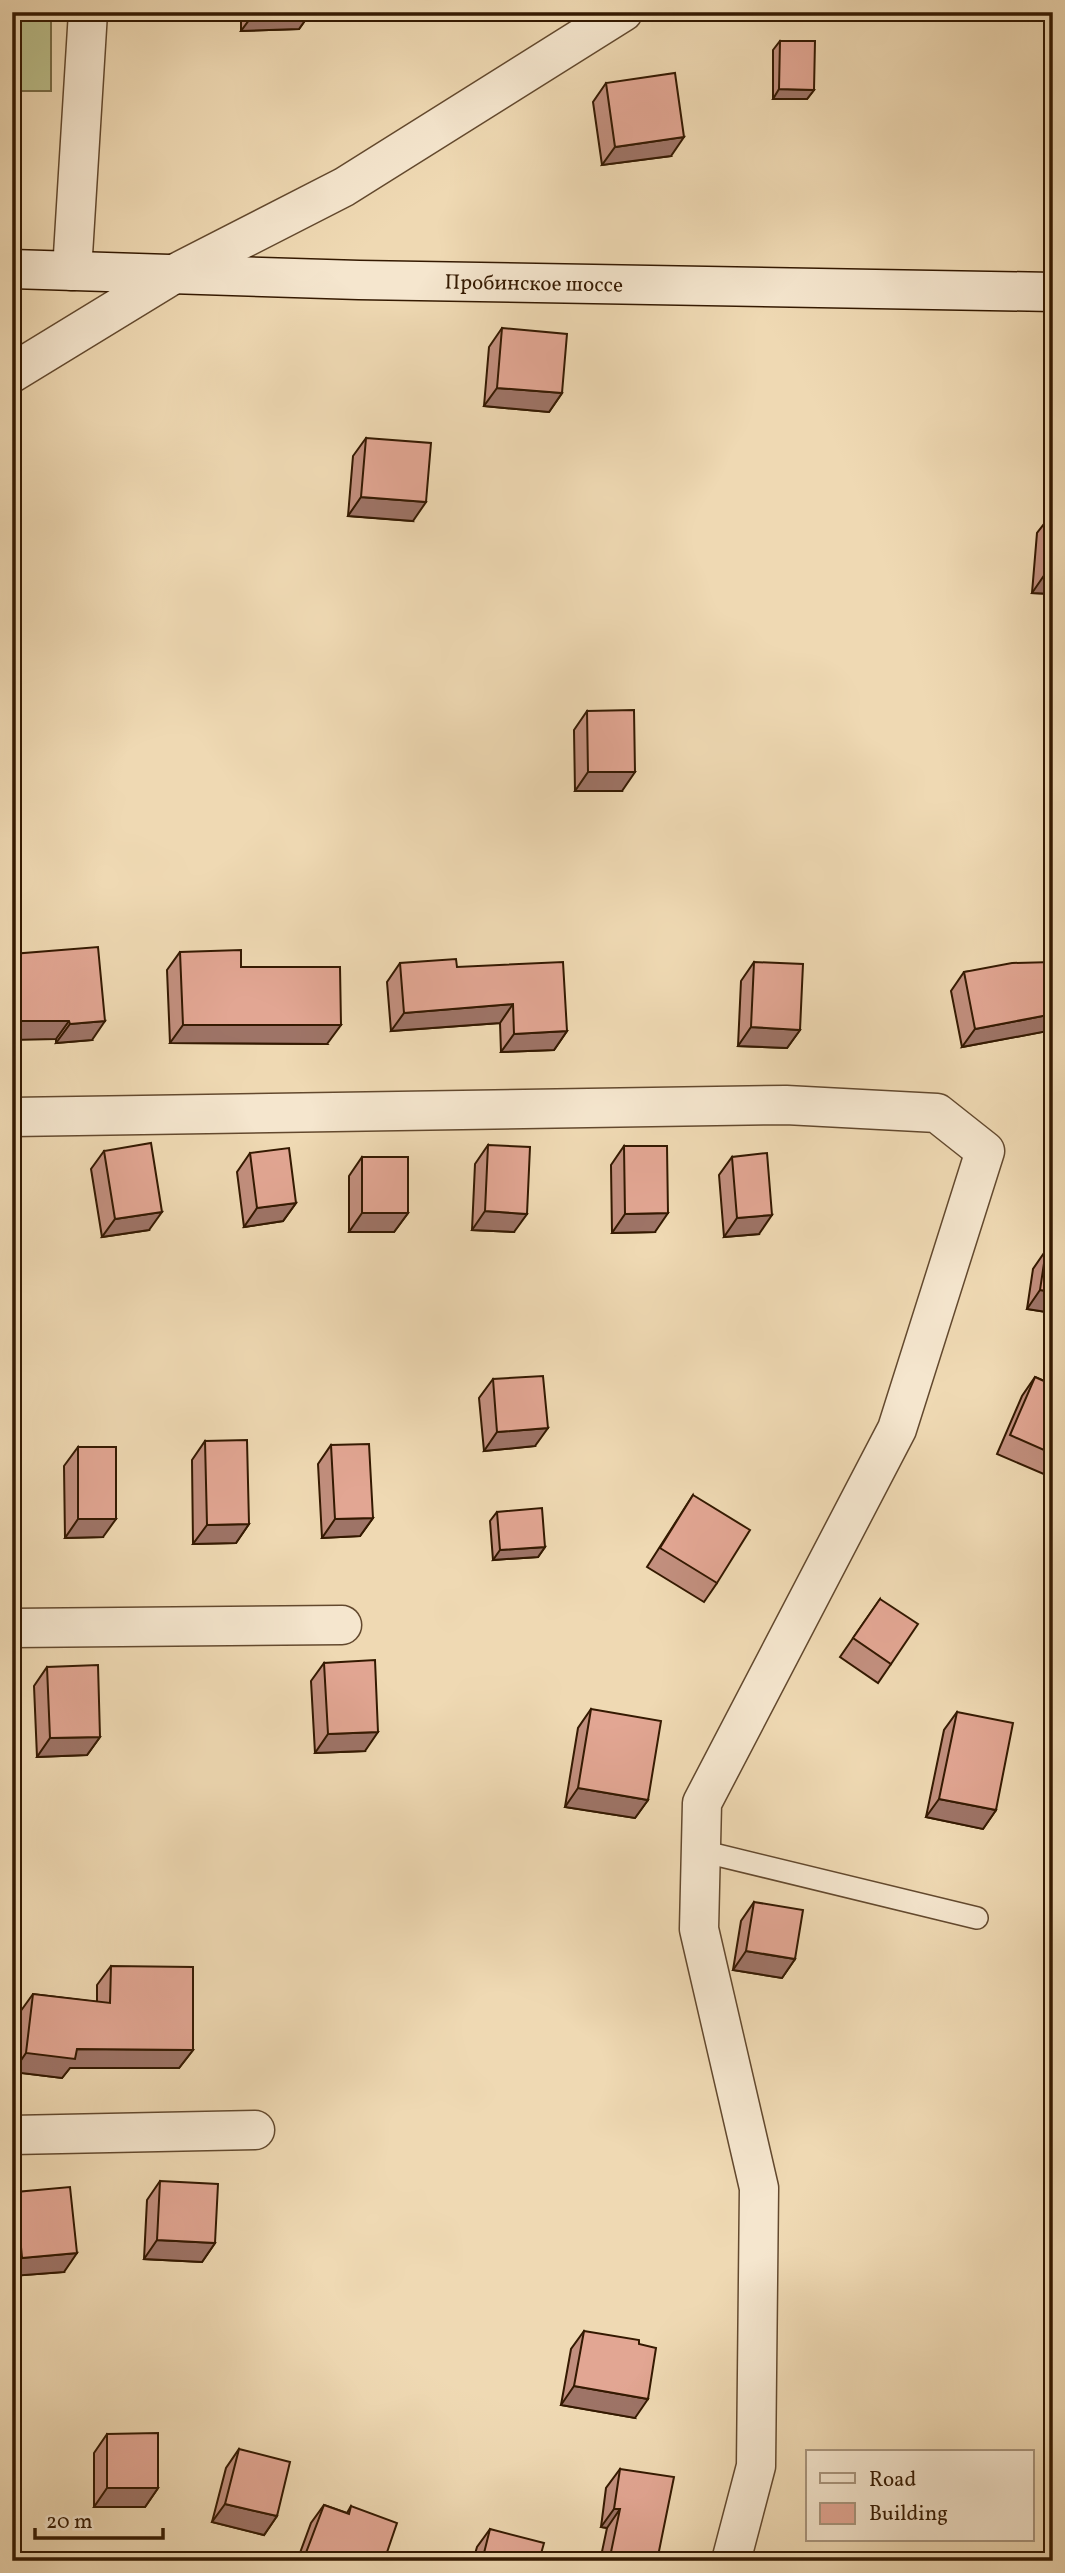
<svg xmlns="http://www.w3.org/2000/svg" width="1065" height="2573" viewBox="0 0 1065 2573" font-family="Vollkorn,serif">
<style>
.green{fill:#bbbf8b;stroke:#786c46;stroke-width:2}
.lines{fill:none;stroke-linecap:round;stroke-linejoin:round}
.service-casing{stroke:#63492e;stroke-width:24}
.minor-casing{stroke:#63492e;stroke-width:41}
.tertiary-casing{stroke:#63492e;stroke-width:41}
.secondary-casing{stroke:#341901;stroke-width:41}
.service{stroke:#f5e6ce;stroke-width:21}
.minor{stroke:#f5e6ce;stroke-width:38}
.tertiary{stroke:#f5e6ce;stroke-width:38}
.secondary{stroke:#f5e6ce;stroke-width:38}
.wall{fill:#c28f7e;stroke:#341901;stroke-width:2}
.shaded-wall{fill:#9e7467;stroke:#341901;stroke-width:2}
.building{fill:#e2a693;stroke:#341901;stroke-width:2}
.labels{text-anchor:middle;stroke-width:7;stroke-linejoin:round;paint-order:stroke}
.street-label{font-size:21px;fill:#341901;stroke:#f5e6ce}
</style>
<rect width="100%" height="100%" fill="#efd9b3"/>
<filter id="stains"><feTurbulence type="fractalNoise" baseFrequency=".00286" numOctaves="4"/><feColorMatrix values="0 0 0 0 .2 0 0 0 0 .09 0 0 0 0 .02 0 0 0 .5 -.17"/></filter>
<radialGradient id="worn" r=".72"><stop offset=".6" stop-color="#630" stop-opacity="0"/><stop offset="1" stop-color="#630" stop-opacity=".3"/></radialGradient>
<rect class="green" x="12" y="12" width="39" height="79"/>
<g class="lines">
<g class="service-casing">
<path id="service" d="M701,1851L977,1918"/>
</g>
<g class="minor-casing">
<g id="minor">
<path d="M72,271L88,12"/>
<path d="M174,274L344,187L623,12"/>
<path d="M12,1117L786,1105L937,1113L985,1151L897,1429L702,1803L699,1929L759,2188L756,2466L731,2561"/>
<path d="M12,1628L342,1625"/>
<path d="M12,2135L255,2130"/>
</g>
</g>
<g class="tertiary-casing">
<path id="tertiary" d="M12,373L174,274"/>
</g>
<g class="secondary-casing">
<g id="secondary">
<path id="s1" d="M12,269L359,280L1053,292"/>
</g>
</g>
<use href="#service" class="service"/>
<use href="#minor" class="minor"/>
<use href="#tertiary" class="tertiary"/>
<use href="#secondary" class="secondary"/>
</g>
<g class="wall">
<path d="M241,12H311L299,29L241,31Z"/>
<path d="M936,12H995L937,19Z"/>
<path d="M780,41L814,90L807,99H773V50Z"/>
<path d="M606,83L671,156L602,165L593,102Z"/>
<path d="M502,328L562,393L549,412L484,406L489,347Z"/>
<path d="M366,438L413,521L348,516L353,456Z"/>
<path d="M1051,515H1053V594L1032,593L1037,533Z"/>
<path d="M587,711L622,791H575L574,730Z"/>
<path d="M180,952L241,967L327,1044L170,1043L167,970Z"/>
<path d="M12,954L92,1040L56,1043V1039Z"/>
<path d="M754,962L800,1030L787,1048L738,1046L741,981Z"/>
<path d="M1053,962V1030L962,1047L951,991L964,972Z"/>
<path d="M400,963L457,967L567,1031L554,1050L501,1052L500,1023L391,1031L387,982Z"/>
<path d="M488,1145L514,1232L472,1230L475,1164Z"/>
<path d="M624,1146L655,1232L612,1233L611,1165Z"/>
<path d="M104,1151L149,1230L102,1237L91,1169Z"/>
<path d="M250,1153L296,1203L283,1221L244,1227L237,1172Z"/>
<path d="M362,1157L408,1213L394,1232H349V1176Z"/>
<path d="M732,1157L759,1234L724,1237L719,1175Z"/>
<path d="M1046,1250L1053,1251V1313L1027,1309L1033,1269Z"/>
<path d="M1035,1377L1053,1385V1478L997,1454L1022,1396Z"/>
<path d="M493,1379L535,1446L484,1451L479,1398Z"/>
<path d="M205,1441L249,1524L236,1543L193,1544L192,1460Z"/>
<path d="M331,1445L373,1518L360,1536L322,1538L318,1464Z"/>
<path d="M78,1447L103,1537L65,1538L64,1466Z"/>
<path d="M693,1495L717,1583L704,1602L647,1567Z"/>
<path d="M497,1512L545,1547L538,1557L493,1560L490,1521Z"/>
<path d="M880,1599L891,1664L878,1683L840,1657Z"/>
<path d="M324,1663L365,1751L315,1753L311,1681Z"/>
<path d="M47,1667L100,1737L87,1755L37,1757L34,1686Z"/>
<path d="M591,1709L648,1800L635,1818L565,1807L578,1728Z"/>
<path d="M957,1712L996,1810L983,1829L926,1817L944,1730Z"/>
<path d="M754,1902L795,1959L782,1978L733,1970L741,1921Z"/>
<path d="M111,1966L193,2050L179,2068H70L62,2078L13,2072L20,2012L33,1994L97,2002V1985Z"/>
<path d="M160,2181L215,2243L202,2262L144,2259L147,2200Z"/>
<path d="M16,2192L64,2272L12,2276V2197Z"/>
<path d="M584,2331L635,2418L561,2405L571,2349Z"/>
<path d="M107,2434L158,2488L145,2507H94V2453Z"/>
<path d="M239,2449L277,2516L264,2535L212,2522L226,2468Z"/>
<path d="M620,2469L657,2561H600L607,2528L601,2527L606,2488Z"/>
<path d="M324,2505L347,2513L351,2506L384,2561H297L311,2523Z"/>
<path d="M490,2529L539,2561H473L477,2547Z"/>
</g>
<g class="shaded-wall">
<path d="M255,12H311L299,29L241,31Z"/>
<path d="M941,12H995L937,19Z"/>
<path d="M779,89L814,90L807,99H773Z"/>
<path d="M684,137L671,156L602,165L615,147Z"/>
<path d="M497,388L562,393L549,412L484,406Z"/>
<path d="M361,497L426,502L413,521L348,516Z"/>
<path d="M1045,574L1053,575V594L1032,593Z"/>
<path d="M588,772H635L622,791H575Z"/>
<path d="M513,1004L500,1023L391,1031L404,1013Z"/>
<path d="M1053,1014V1030L962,1047L975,1029Z"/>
<path d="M12,1021H69L56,1039L12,1040Z"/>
<path d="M105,1021L92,1040L56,1043L70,1024Z"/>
<path d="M183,1025H341L327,1044L170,1043Z"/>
<path d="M751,1027L800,1030L787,1048L738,1046Z"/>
<path d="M567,1031L554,1050L501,1052L514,1034Z"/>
<path d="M296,1203L283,1221L244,1227L257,1208Z"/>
<path d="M485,1211L527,1214L514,1232L472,1230Z"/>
<path d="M162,1212L149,1230L102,1237L115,1219Z"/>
<path d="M362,1213H408L394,1232H349Z"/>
<path d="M668,1213L655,1232L612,1233L625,1214Z"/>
<path d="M772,1215L759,1234L724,1237L737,1218Z"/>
<path d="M1040,1290L1053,1292V1313L1027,1309Z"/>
<path d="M548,1428L535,1446L484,1451L497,1432Z"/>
<path d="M373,1518L360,1536L322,1538L335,1519Z"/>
<path d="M78,1519H116L103,1537L65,1538Z"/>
<path d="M249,1524L236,1543L193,1544L207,1525Z"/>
<path d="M545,1547L538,1557L493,1560L500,1550Z"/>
<path d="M378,1732L365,1751L315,1753L328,1734Z"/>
<path d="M100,1737L87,1755L37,1757L50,1738Z"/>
<path d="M578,1788L648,1800L635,1818L565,1807Z"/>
<path d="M939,1799L996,1810L983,1829L926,1817Z"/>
<path d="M746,1951L795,1959L782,1978L733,1970Z"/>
<path d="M77,2049L193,2050L179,2068H70L62,2078L13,2072L26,2053Z"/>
<path d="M157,2240L215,2243L202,2262L144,2259Z"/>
<path d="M77,2253L64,2272L12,2276V2272L22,2258Z"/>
<path d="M574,2386L648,2399L635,2418L561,2405Z"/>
<path d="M107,2488H158L145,2507H94Z"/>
<path d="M225,2504L277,2516L264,2535L212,2522Z"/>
<path d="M614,2509H620L607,2528L601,2527Z"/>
</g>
<g class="building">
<path d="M780,41H815L814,90L779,89Z"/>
<path d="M675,73L684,137L615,147L606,83Z"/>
<path d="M502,328L567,334L562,393L497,388Z"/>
<path d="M366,438L431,443L426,502L361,497Z"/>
<path d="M1051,515H1053V575L1045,574Z"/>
<path d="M634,710L635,772H588L587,711Z"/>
<path d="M98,947L105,1021L70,1024L69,1021H12V954Z"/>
<path d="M241,950V967H340L341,1025H183L180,952Z"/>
<path d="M456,959L457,967L563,962L567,1031L514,1034L513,1004L404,1013L400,963Z"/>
<path d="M754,962L803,964L800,1030L751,1027Z"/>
<path d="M1053,962V1014L975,1029L964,972L1012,963Z"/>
<path d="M151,1143L162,1212L115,1219L104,1151Z"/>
<path d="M488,1145L530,1147L527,1214L485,1211Z"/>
<path d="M624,1146H667L668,1213L625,1214Z"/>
<path d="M289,1148L296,1203L257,1208L250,1153Z"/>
<path d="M767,1153L772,1215L737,1218L732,1157Z"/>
<rect x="362" y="1157" width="46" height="56"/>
<path d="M1046,1250L1053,1251V1292L1040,1290Z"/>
<path d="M543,1376L548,1428L497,1432L493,1379Z"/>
<path d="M1035,1377L1053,1385V1454L1010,1435Z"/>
<path d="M247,1440L249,1524L207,1525L205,1441Z"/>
<path d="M369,1444L373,1518L335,1519L331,1445Z"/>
<rect x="78" y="1447" width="38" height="72"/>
<path d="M693,1495L750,1530L717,1583L660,1548Z"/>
<path d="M542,1508L545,1547L500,1550L497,1512Z"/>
<path d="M880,1599L918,1624L891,1664L853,1638Z"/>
<path d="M375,1660L378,1732L328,1734L324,1663Z"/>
<path d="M98,1665L100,1737L50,1738L47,1667Z"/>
<path d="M591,1709L661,1721L648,1800L578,1788Z"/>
<path d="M957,1712L1013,1723L996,1810L939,1799Z"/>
<path d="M754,1902L803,1910L795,1959L746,1951Z"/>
<path d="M111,1966L193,1967V2050L77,2049L75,2059L26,2053L33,1994L110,2003Z"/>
<path d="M160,2181L218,2184L215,2243L157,2240Z"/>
<path d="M70,2187L77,2253L22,2258L16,2192Z"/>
<path d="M584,2331L639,2340V2344L656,2348L648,2399L574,2386Z"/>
<path d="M158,2433V2488H107V2434Z"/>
<path d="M239,2449L290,2462L277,2516L225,2504Z"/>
<path d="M620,2469L674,2477L657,2561H611V2552L620,2509H614Z"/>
<path d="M324,2505L349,2514L351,2506L397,2523L384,2561H312L304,2558Z"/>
<path d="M490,2529L544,2543L539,2561H482Z"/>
</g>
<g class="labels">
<g class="street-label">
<text dy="7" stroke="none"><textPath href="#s1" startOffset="522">Пробинское шоссе</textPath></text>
</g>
</g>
<rect width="1065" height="2573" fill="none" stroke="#efd9b3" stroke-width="42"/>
<rect x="14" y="14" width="1037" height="2545" fill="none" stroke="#341901" stroke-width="3.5"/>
<rect x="21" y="21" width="1023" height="2531" fill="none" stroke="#341901" stroke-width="2"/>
<rect x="806" y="2450" width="228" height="91" fill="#f5e6ce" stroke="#a8947c" stroke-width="2"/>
<rect x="820" y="2473" width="35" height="10" fill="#f5e6ce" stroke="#a8947c" stroke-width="2"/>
<text x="869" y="2486" font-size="21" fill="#341901">Road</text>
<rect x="820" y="2503" width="35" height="21" fill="#e2a693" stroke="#a8947c" stroke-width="2"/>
<text x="869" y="2520" font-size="21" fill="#341901">Building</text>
<path d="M35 2528v10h128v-10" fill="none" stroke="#341901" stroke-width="3.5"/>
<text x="46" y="2528" font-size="21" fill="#341901" stroke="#f5e6ce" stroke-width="5" paint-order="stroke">20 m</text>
<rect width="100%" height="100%" filter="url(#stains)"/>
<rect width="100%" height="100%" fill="url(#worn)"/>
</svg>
